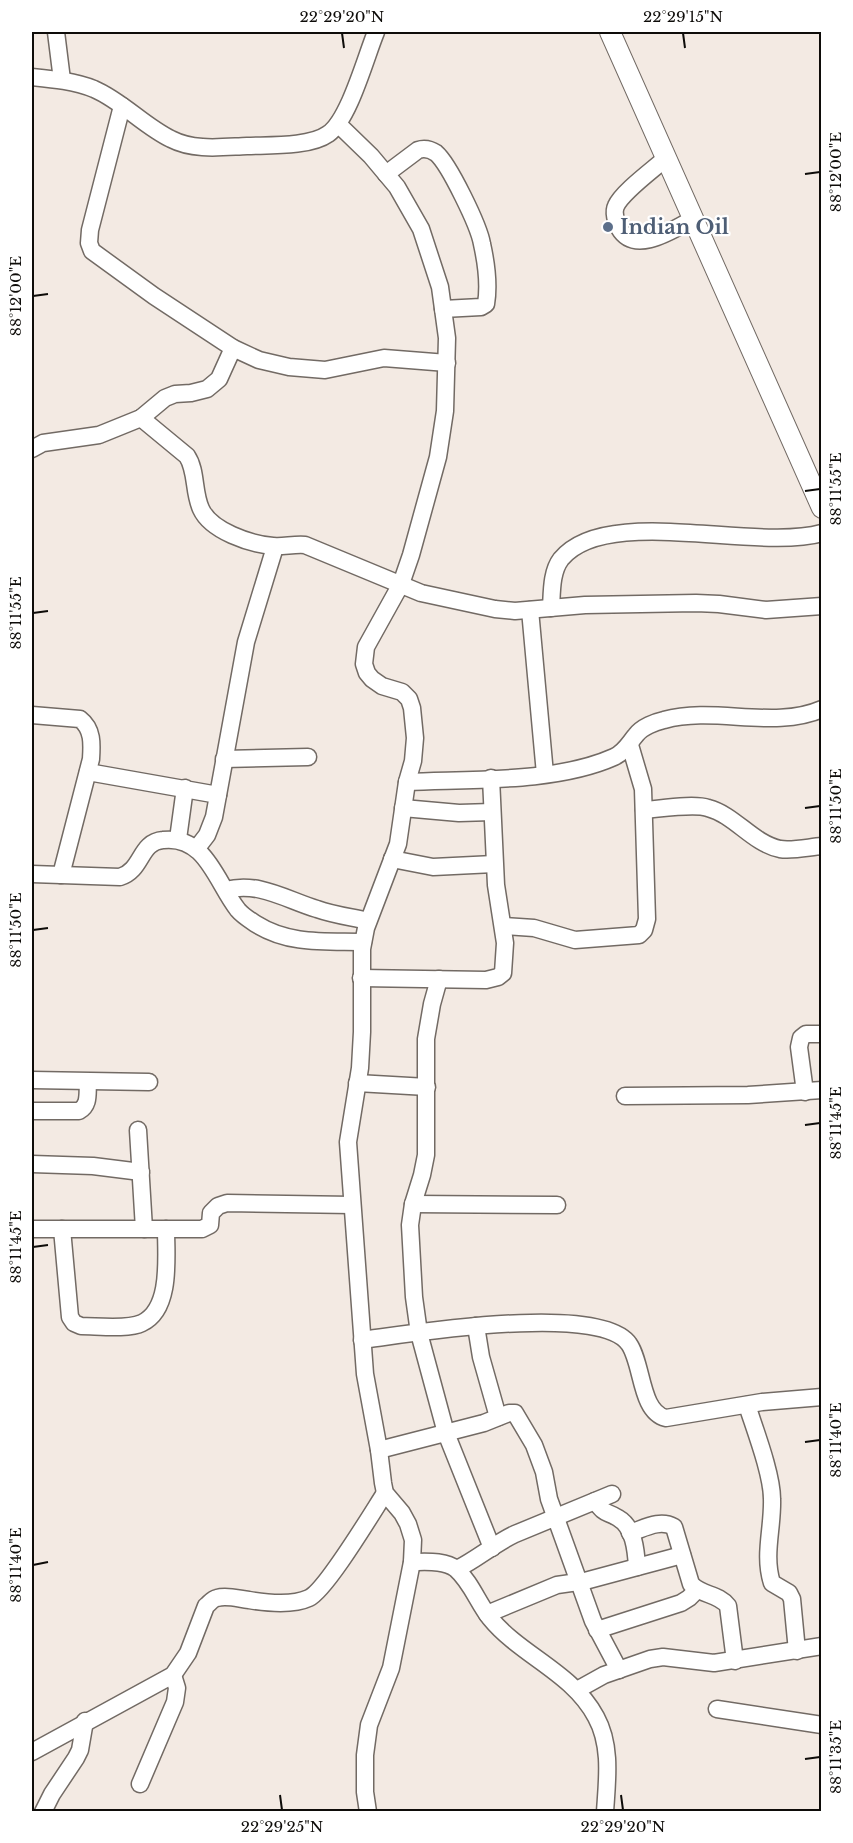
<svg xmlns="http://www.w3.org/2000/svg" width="853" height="1843" viewBox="0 0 853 1843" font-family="'Libre Baskerville',serif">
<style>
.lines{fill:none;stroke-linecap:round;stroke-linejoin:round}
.minor-casing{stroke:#726a64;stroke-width:19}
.major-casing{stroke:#726a64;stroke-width:22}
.minor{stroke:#fff;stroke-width:16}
.major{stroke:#fff;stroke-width:20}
.ticks{fill:none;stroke:#0e0c09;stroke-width:2}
.service-dot{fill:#5c6f8a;stroke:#fff;stroke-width:2}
.labels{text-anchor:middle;stroke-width:4.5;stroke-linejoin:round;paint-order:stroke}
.service-label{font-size:20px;font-weight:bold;fill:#4e5e75;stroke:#fff;text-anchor:start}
.neatline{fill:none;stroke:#0e0c09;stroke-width:2}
.ticks-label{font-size:15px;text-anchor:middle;fill:#0e0c09}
</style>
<rect width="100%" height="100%" fill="#f3eae3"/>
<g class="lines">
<g class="minor-casing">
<g id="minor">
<path d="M56,32L62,80"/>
<path d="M32,77C52,79 74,81 94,89C122,101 144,126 171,139C194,151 222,147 247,146C269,145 310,147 328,134C349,120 366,56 376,32"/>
<path d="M122,106L90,230L89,243L92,251L154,296L233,348L259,360L289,367L325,370L384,358L447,363"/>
<path d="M338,124L371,156L397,187L421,229L440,287L447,338L445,411L438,457L411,555L401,584L366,647L364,664L367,673L372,679L382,686L402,692L409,699L412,708L415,738L413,761L407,782L398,844L366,928L362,949V1032L360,1068L348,1142L365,1374L379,1450L383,1483L385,1493L402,1513L408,1524L413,1540L412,1562L391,1668L369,1725L365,1755V1792L368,1812"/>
<path d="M666,158C654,169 622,192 616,206C613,212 616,222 619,228C635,256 674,229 693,219"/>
<path d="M386,174L418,150C424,148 430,149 436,153C449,164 479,226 482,244C486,262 489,286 486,304L481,307L443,309"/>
<path d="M141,418L187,456C197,471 193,492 201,509C211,531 250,544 273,546C283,547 294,544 305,545L421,593L495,609L515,611L585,605L696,603L719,604L766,610L822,606"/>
<path d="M32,449L43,443L99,435L141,418L165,398L175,394L191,393L207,389L219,379L233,348"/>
<path d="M551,608C552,593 551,572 561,559C606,504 755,552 822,533"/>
<path d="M530,610L545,774"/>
<path d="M32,715L80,719C93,729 92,744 91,759L61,875"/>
<path d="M224,759L308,757"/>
<path d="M88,772L218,795"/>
<path d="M407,782C471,779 556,783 614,757C625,752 629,743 636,735C642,727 655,722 664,720C715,706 774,730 822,709"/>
<path d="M403,808L459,813L492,812"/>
<path d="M644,810C659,809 694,803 708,808C735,815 752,843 780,849C793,851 809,847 822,846"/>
<path d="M178,839L185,788"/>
<path d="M197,848L207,835L214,817L246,642L275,547"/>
<path d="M392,859L433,867L494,864"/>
<path d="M32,874L120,877C143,870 139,842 163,840C206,835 216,882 238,910C243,916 250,920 256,924C289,945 326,941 363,942"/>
<path d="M226,890C258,881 287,900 317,909C334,915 351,917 368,921"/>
<path d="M503,926L534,928L575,940L639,935L644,930L647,919L643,789L630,745"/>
<path d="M361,978L486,980L498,977L503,973L505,943L496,885L491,778"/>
<path d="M439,979L432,1004L426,1039V1155L422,1175L413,1204L410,1225L414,1297L419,1333L446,1433L492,1548"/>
<path d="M32,1080L149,1082"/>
<path d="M357,1083L427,1087"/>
<path d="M805,1092L799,1047L801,1038L806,1034H822"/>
<path d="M625,1096L748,1095L822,1090"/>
<path d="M32,1111H79C90,1105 87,1093 88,1082"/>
<path d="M138,1130L144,1229"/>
<path d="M32,1164L93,1166L141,1172"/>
<path d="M413,1204L557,1205"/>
<path d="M32,1229H202L210,1225L211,1213L218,1206L227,1203L352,1205"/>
<path d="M62,1229L70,1317L74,1323L81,1326C97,1326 128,1330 142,1323C172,1309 166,1256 166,1229"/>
<path d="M476,1326L481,1357L498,1417"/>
<path d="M362,1340C409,1334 601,1302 629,1344C643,1364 640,1412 666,1418L762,1402L822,1397"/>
<path d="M747,1405C755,1430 772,1474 772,1499C773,1528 763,1555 772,1583L789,1593L792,1599L797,1651"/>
<path d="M379,1450L484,1423L509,1413H515L534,1445L544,1472L549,1499L593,1621L619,1670"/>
<path d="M595,1501C606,1516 605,1510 618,1518C634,1527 636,1550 637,1567"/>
<path d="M630,1533C645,1528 660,1519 674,1527L691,1584C702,1596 718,1593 728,1606L735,1661"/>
<path d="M412,1562C425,1562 445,1560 456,1569C471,1582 478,1603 490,1618C521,1656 572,1672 596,1717C612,1746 607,1781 605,1812"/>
<path d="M457,1569C477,1559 494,1544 515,1534L612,1494"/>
<path d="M487,1614L557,1585L585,1581L682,1555"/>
<path d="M597,1630L681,1603L689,1598L696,1591"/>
<path d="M577,1690L604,1675L650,1659L663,1657L714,1663L822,1646"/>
<path d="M717,1709L822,1725"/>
<path d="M32,1752L173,1675L188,1653L206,1606C210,1603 212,1599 217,1598C227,1595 239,1599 249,1600C267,1603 292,1606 309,1598C326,1590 372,1513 385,1493"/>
<path d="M140,1784L175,1702L177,1688L173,1675"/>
<path d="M43,1812L52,1794L76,1758L80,1750L85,1721"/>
</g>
</g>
<g class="major-casing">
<path id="major" d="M610,32L822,508"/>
</g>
<use href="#minor" class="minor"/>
<use href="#major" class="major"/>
</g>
<path class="ticks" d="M342,33L344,48M683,33L685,48M805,174L820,172M33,296L48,294M805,491L820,489M33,613L48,611M805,808L820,806M33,930L48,928M805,1125L820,1123M33,1247L48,1245M805,1442L820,1440M33,1565L48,1562M805,1759L820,1757M280,1795L282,1810M621,1795L623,1810"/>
<circle class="service-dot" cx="608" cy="227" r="6"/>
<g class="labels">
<g class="service-label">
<text x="620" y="234">Indian Oil</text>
</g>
</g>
<rect width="853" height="1843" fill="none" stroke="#ffffff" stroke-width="66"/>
<rect x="33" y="33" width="787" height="1777" class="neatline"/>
<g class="ticks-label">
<text x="342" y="22">22°29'20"N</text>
<text x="683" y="22">22°29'15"N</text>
<text transform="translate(836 172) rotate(-90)" y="5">88°12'00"E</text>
<text transform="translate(16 296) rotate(-90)" y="5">88°12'00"E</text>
<text transform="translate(836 489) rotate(-90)" y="5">88°11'55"E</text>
<text transform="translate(16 613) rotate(-90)" y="5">88°11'55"E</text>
<text transform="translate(836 806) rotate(-90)" y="5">88°11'50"E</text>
<text transform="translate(16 930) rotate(-90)" y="5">88°11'50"E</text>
<text transform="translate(836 1123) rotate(-90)" y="5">88°11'45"E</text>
<text transform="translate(16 1247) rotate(-90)" y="5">88°11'45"E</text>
<text transform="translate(836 1440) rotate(-90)" y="5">88°11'40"E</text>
<text transform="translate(16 1565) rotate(-90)" y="5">88°11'40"E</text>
<text transform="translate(836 1757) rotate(-90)" y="5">88°11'35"E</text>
<text x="282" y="1832">22°29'25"N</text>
<text x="623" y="1832">22°29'20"N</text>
</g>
</svg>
